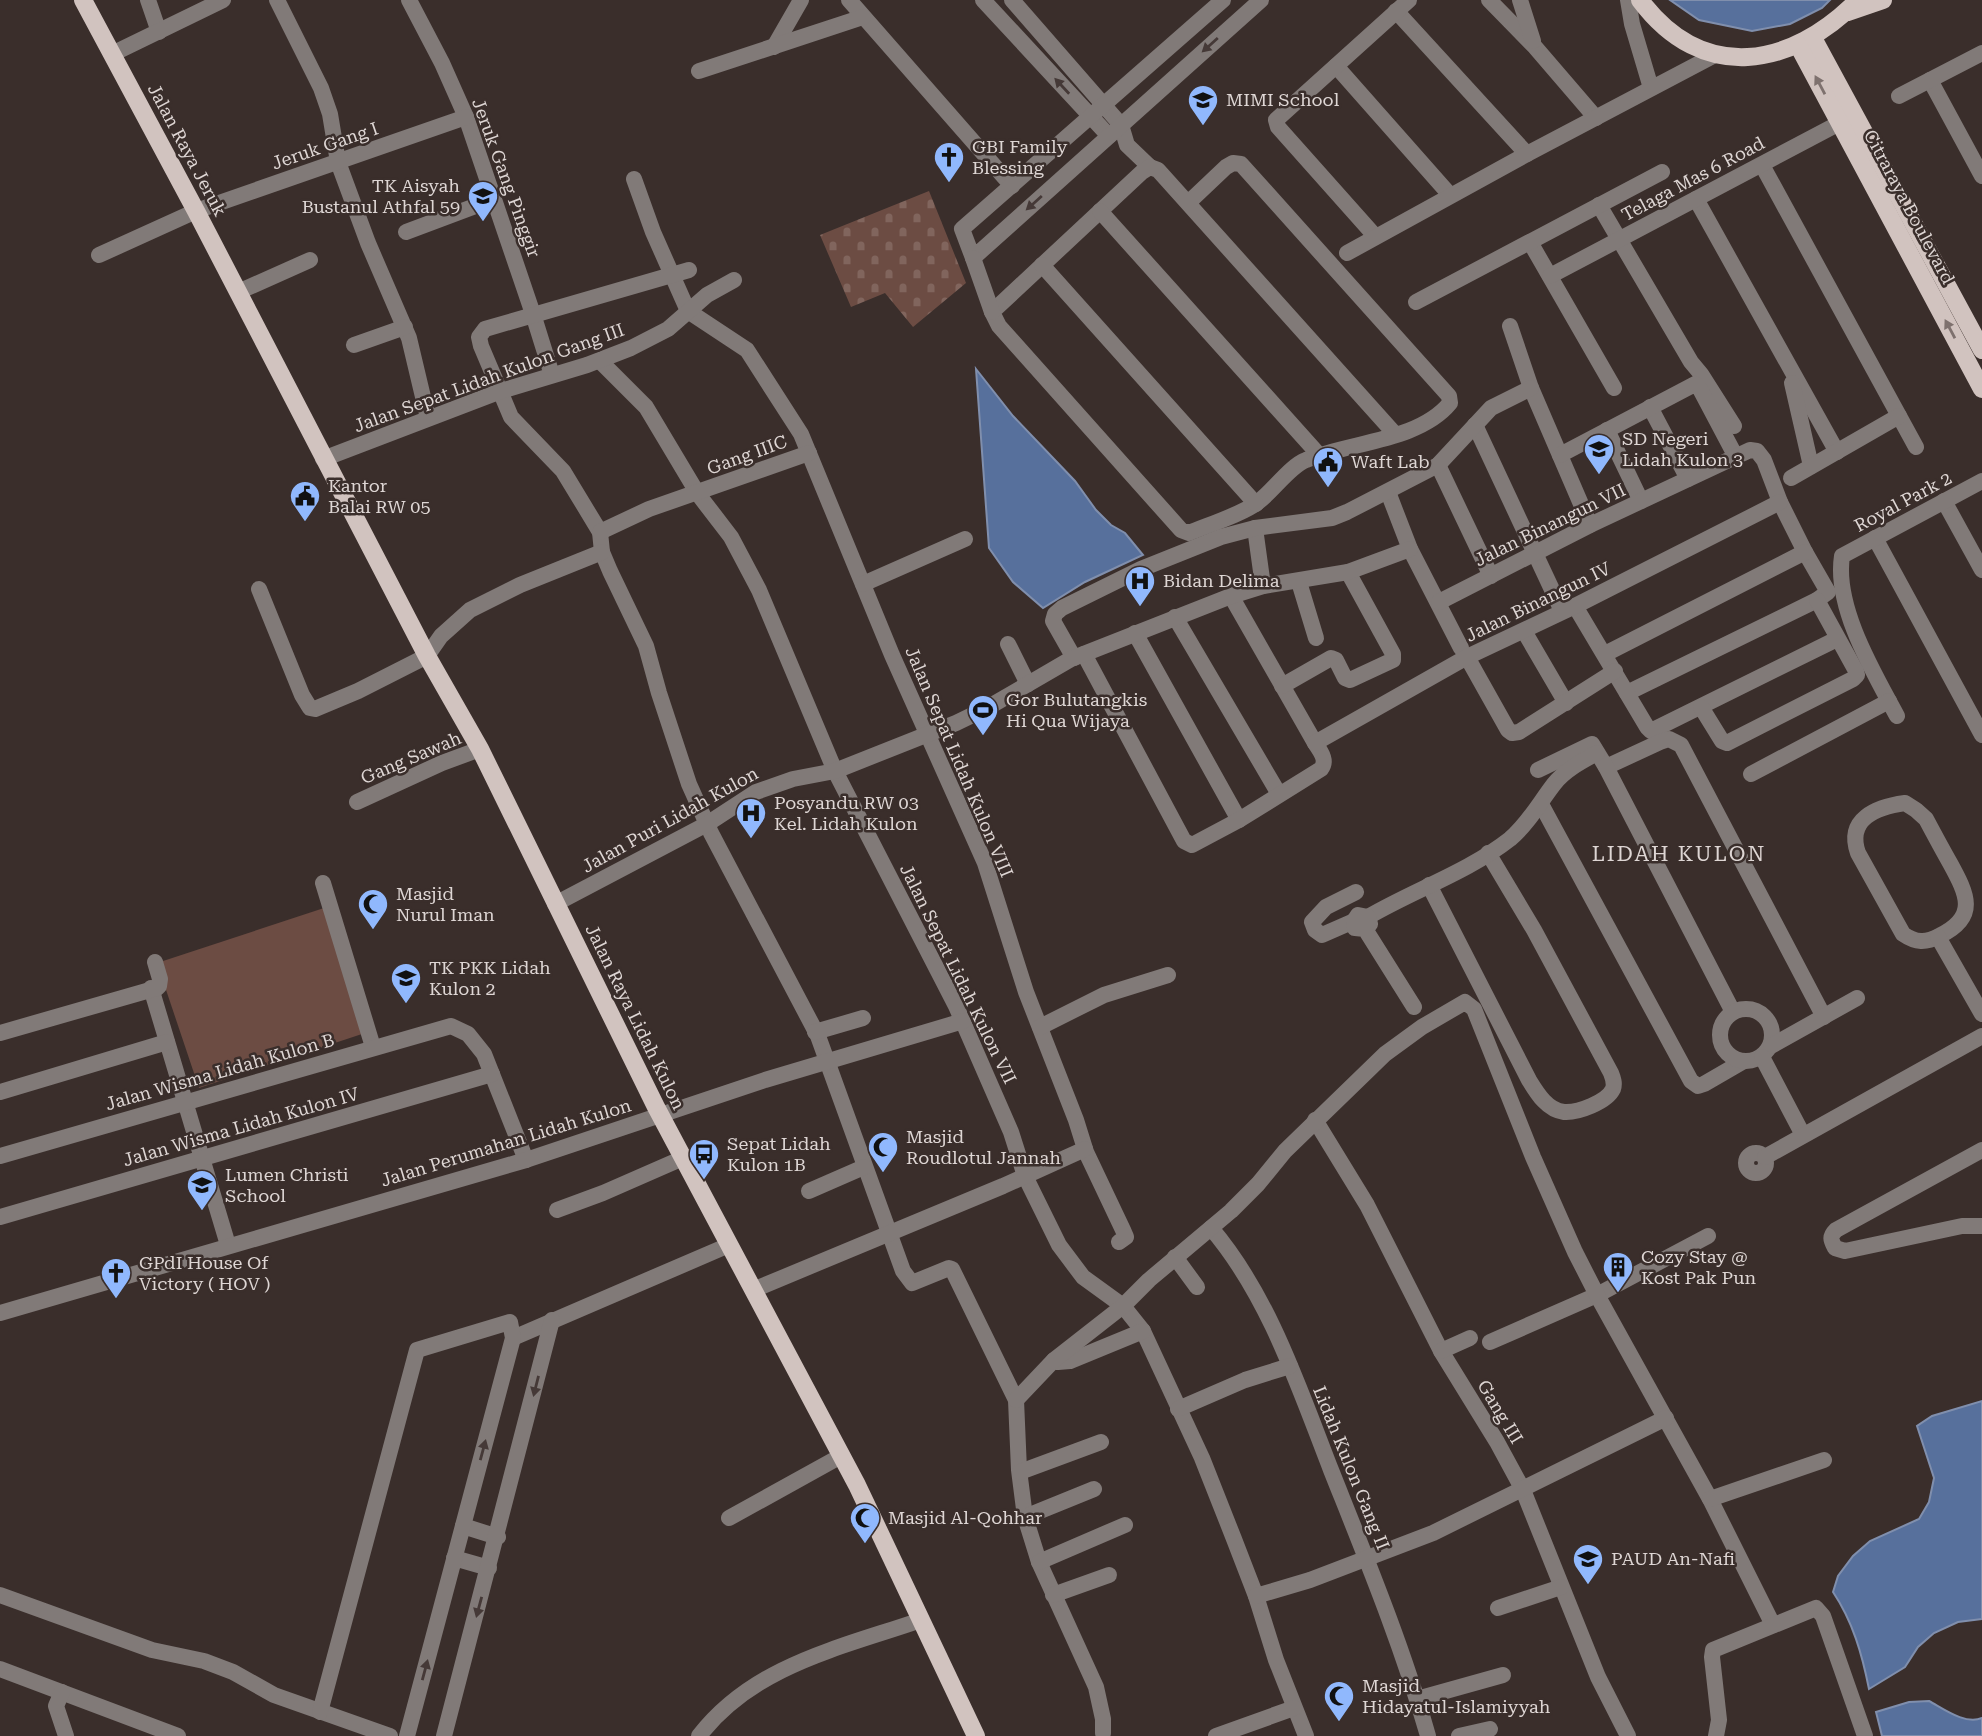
<svg xmlns="http://www.w3.org/2000/svg" width="1982" height="1736" viewBox="0 0 1982 1736" font-family="'Roboto Serif',serif">
<style>
.grass{fill:#6c4c43}
.cemetery{fill:url(#cemetery-stones)}
.water{fill:#57709c;stroke:#808fad;stroke-width:2}
.lines{fill:none;stroke-linecap:round;stroke-linejoin:round}
.minor{stroke:#817a78;stroke-width:16}
.major{stroke:#d1c3bf;stroke-width:18}
.oneway{fill:#453937}
.oneway2{fill:#7e716e}
.labels{text-anchor:middle;stroke-width:5;stroke-linejoin:round;paint-order:stroke}
.poi-label{font-size:18px;fill:#ded6d4;stroke:#3a2e2b;text-anchor:start}
.street-label{font-size:18px;fill:#ded6d4;stroke:#3a2e2b}
.quarter-label{font-size:21px;letter-spacing:2px;fill:#ded6d4;stroke:#3a2e2b}
</style>
<defs>
<pattern id="cemetery-stones" width="16" height="16" patternUnits="userSpaceOnUse" patternTransform="scale(1.75)"><rect width="16" height="16" fill="#6c4c43"/><path d="M2 7V4a2 2 0 0 1 4 0v3zM10 15v-3a2 2 0 0 1 4 0v3z" fill="#81655d"/></pattern>
</defs>
<rect width="100%" height="100%" fill="#3a2e2b"/>
<path class="grass" d="M324,908L365,1033L199,1088L157,963Z"/>
<path class="cemetery" d="M929,191L966,283L913,327L885,293L851,307L820,235Z"/>
<g class="water">
<path d="M1670,0H1830L1822,8L1790,24L1752,31L1699,20Z"/>
<path d="M976,369L1013,416L1075,481L1096,510L1111,525L1125,533L1143,555L1085,582L1043,608L1013,582L989,548Z"/>
<path d="M1982,1401V1619L1958,1622L1934,1633L1918,1647L1905,1667L1869,1689C1862,1654 1853,1622 1833,1592L1838,1576L1853,1556L1870,1541L1919,1519L1929,1502L1934,1478L1917,1426L1932,1416Z"/>
<path d="M1929,1701C1944,1709 1965,1725 1982,1718V1736H1882L1876,1712L1909,1702Z"/>
</g>
<g class="lines">
<g class="minor">
<path d="M148,0L159,32"/>
<path d="M277,0L321,88L330,114L338,162L368,243L409,338L428,418"/>
<path d="M409,0L442,63L466,117L533,314L552,375"/>
<path d="M849,0L1012,186"/>
<path d="M983,0L1109,136"/>
<path d="M1012,0L1121,125L1127,145L1150,167"/>
<path d="M1223,0L962,229L973,258L1261,0"/>
<path d="M1489,0L1535,47L1596,118"/>
<path d="M1520,0L1533,41"/>
<path d="M1628,0L1632,24L1651,88"/>
<path d="M1396,11L1527,154"/>
<path d="M774,47L801,0"/>
<path d="M112,54L223,0"/>
<path d="M1336,66L1450,195"/>
<path d="M699,71L863,17"/>
<path d="M1930,80L1982,176"/>
<path d="M1899,96L1982,53"/>
<path d="M1762,165L1916,447"/>
<path d="M634,179L653,232L688,311L747,350L801,434L892,655L985,863L1026,992L1076,1120L1086,1152L1123,1230L1126,1237L1119,1242"/>
<path d="M1696,199L1837,452"/>
<path d="M1188,203L1226,167L1233,163L1241,164L1449,396L1450,403C1419,441 1350,442 1306,460C1290,466 1273,491 1258,502C1243,514 1208,525 1189,533L1181,530L999,326L992,312L1142,172L1150,167L1158,170L1395,434"/>
<path d="M1599,205L1691,362L1701,374L1734,426"/>
<path d="M1100,211L1320,456"/>
<path d="M406,232L494,199"/>
<path d="M1375,236L1278,127L1276,120L1409,0"/>
<path d="M1530,242L1614,388"/>
<path d="M1347,253L1527,154L1713,56"/>
<path d="M99,255L196,211L466,117"/>
<path d="M973,258L992,312"/>
<path d="M1042,265L1256,504"/>
<path d="M689,270L485,329L479,337L481,346L511,417L563,471L600,532L602,552L610,571L646,646L659,693L689,784L711,833L818,1036L903,1271L912,1283L949,1268L952,1269L1016,1400L1019,1470L1025,1517L1039,1562L1096,1687L1103,1719V1733"/>
<path d="M1550,276L1851,117"/>
<path d="M238,292L310,260"/>
<path d="M1416,302L1662,172"/>
<path d="M1510,326L1531,388L1590,525"/>
<path d="M354,345L405,327"/>
<path d="M600,361L646,407L698,494L731,537L759,590L835,771L956,1006L1011,1132L1025,1176L1059,1245L1083,1277L1123,1306L1143,1331L1202,1458L1234,1539L1256,1596L1276,1660L1306,1736"/>
<path d="M1792,383L1811,466"/>
<path d="M1650,407L1688,479"/>
<path d="M1475,425L1562,611"/>
<path d="M1607,430L1641,501"/>
<path d="M1560,455L1695,384L1700,389L1736,457"/>
<path d="M323,459L501,391L587,365L631,348L668,329L707,295L734,280"/>
<path d="M1438,465L1491,576"/>
<path d="M1791,478L1899,416"/>
<path d="M1388,492L1410,549L1461,648"/>
<path d="M1944,501L1982,570"/>
<path d="M1255,528L1263,586"/>
<path d="M600,532L649,509L809,453"/>
<path d="M1875,538L1982,735"/>
<path d="M1299,582L1316,638"/>
<path d="M863,584L965,539"/>
<path d="M259,589L302,695L310,708L315,709L358,691L427,656L441,636L470,610L520,585L602,552"/>
<path d="M1439,602L1590,525L1750,450L1757,451L1764,460L1780,502L1805,552L1828,592L1817,600L1627,693"/>
<path d="M1575,606L1647,727L1651,731L1837,639"/>
<path d="M1175,617L1279,794"/>
<path d="M1524,631L1566,703"/>
<path d="M1135,633L1239,820"/>
<path d="M1008,644L1028,684"/>
<path d="M1084,654L1184,841L1192,845L1239,820L1321,769C1328,760 1320,751 1315,743L1231,596"/>
<path d="M1605,654L1805,552"/>
<path d="M1467,657L1508,730L1512,733L1519,732L1615,671"/>
<path d="M1074,658L1053,621L1055,614L1062,608L1141,569L1221,537L1255,528L1332,518L1347,512L1438,465L1491,408L1531,388"/>
<path d="M1282,686L1331,658L1336,660L1345,678L1350,680L1393,660V654L1348,572"/>
<path d="M1701,707L1722,741L1727,743L1853,679L1857,675L1856,671L1817,600"/>
<path d="M1897,716C1874,673 1834,607 1842,556L1982,481"/>
<path d="M1315,743L1467,657L1575,606L1780,502"/>
<path d="M1606,767L1660,742L1669,739L1681,745L1824,1017"/>
<path d="M1538,770L1592,744L1606,767L1733,1012"/>
<path d="M1751,774L1889,701"/>
<path d="M357,802L442,763L480,749"/>
<path d="M1905,803L1916,810L1926,819C1934,834 1942,849 1950,863C1967,894 1979,917 1939,936C1926,943 1916,943 1903,934L1858,853C1846,819 1876,807 1905,803Z"/>
<path d="M1541,804L1691,1081L1698,1086L1704,1084L1742,1062"/>
<path d="M323,883L373,1047"/>
<path d="M1429,885L1529,1080C1537,1093 1547,1110 1564,1112C1578,1113 1607,1102 1613,1089C1615,1083 1613,1078 1611,1073L1534,930L1488,853"/>
<path d="M555,904L707,824L756,792L793,779L835,771L956,723L987,708L1071,659L1231,596L1263,586L1348,572L1410,549"/>
<path d="M1368,917C1414,890 1468,872 1510,839C1528,824 1540,802 1554,784C1565,770 1582,761 1597,753"/>
<path d="M1354,921L1322,935L1315,930L1312,922L1326,907L1356,892"/>
<path d="M1365,929L1370,924L1368,917L1358,915L1354,921L1355,928L1365,929L1414,1007"/>
<path d="M1938,937L1982,1014"/>
<path d="M151,988L228,1245"/>
<circle cx="1746" cy="1035" r="26"/>
<path d="M1040,1027L1104,995L1168,975"/>
<path d="M815,1032L863,1018"/>
<path d="M0,1033L157,988L159,986L160,979L155,962"/>
<path d="M1771,1046L1857,998"/>
<path d="M1762,1057L1803,1135"/>
<path d="M0,1092L167,1042"/>
<path d="M1315,1120L1367,1205L1441,1351L1497,1442L1523,1490L1598,1677L1628,1736"/>
<path d="M1982,1150L1836,1230C1829,1237 1831,1240 1835,1248L1845,1251L1962,1226H1982"/>
<circle cx="1756" cy="1163" r="10"/>
<path d="M0,1156L451,1026L468,1034L484,1054L526,1160"/>
<path d="M1765,1157L1982,1036"/>
<path d="M809,1191L864,1167"/>
<path d="M557,1210L603,1193L683,1158"/>
<path d="M0,1217L492,1074"/>
<path d="M1211,1228C1269,1296 1299,1388 1331,1470C1366,1558 1402,1645 1428,1736"/>
<path d="M1175,1257L1197,1287"/>
<path d="M753,1290L1003,1186L1085,1149"/>
<path d="M0,1313L526,1160L765,1080L963,1021"/>
<path d="M513,1338L729,1245"/>
<path d="M1490,1342L1597,1295L1708,1236"/>
<path d="M1441,1351L1470,1338"/>
<path d="M1054,1360L1058,1362L1070,1361L1143,1331"/>
<path d="M1016,1400L1054,1360L1123,1306L1149,1280L1231,1211L1258,1184L1285,1151L1385,1054L1422,1027L1465,1002L1474,1009L1533,1157L1575,1252L1597,1295L1710,1499L1773,1625"/>
<path d="M1178,1409L1245,1380L1290,1366"/>
<path d="M1020,1472L1101,1442"/>
<path d="M1710,1499L1824,1460"/>
<path d="M1025,1517L1094,1489"/>
<path d="M729,1518L841,1456"/>
<path d="M463,1526L498,1537"/>
<path d="M454,1558L489,1568"/>
<path d="M1039,1562L1125,1525"/>
<path d="M0,1595L152,1650L204,1661L233,1672L274,1695L390,1736"/>
<path d="M1053,1595L1109,1575"/>
<path d="M1256,1596L1310,1580L1433,1533L1666,1418"/>
<path d="M1498,1608L1561,1587"/>
<path d="M0,1669L178,1736"/>
<path d="M62,1692L56,1706L66,1736"/>
<path d="M1417,1699L1503,1675"/>
<path d="M320,1712L417,1350L510,1322L513,1338L407,1736"/>
<path d="M444,1736L552,1320"/>
<path d="M699,1736C754,1665 840,1648 921,1620"/>
<path d="M1216,1736L1294,1708"/>
<path d="M1459,1736L1490,1729"/>
<path d="M1716,1736L1719,1720L1712,1657L1713,1650L1816,1608L1823,1616L1865,1736"/>
</g>
<g class="major">
<path d="M83,0L196,211L427,656L480,749L656,1107L857,1485L976,1736"/>
<path d="M1640,0C1703,84 1791,68 1858,0"/>
<path d="M1848,12L1883,0"/>
<path d="M1813,38L1982,350"/>
<path d="M1798,45L1982,389"/>
</g>
</g>
<defs><path id="oneway-solid" d="M-6-.8H1V-3.2L6.5 0L1 3.2V.8H-6Z" transform="scale(1.75)"/></defs>
<g class="oneway">
<use href="#oneway-solid" transform="translate(1210 45) rotate(138)"/>
<use href="#oneway-solid" transform="translate(1062 86) rotate(-133)"/>
<use href="#oneway-solid" transform="translate(1034 203) rotate(138)"/>
<use href="#oneway-solid" transform="translate(536 1386) rotate(104)"/>
<use href="#oneway-solid" transform="translate(483 1450) rotate(-75)"/>
<use href="#oneway-solid" transform="translate(479 1607) rotate(105)"/>
<use href="#oneway-solid" transform="translate(425 1670) rotate(-75)"/>
</g>
<g class="oneway2">
<use href="#oneway-solid" transform="translate(1820 85) rotate(-118)"/>
<use href="#oneway-solid" transform="translate(1950 329) rotate(-118)"/>
</g>
<defs>
<g id="school-pin" transform="scale(1.575)"><path d="M0 17L-7.5 6A9.5 9.5 0 1 1 7.5 6Z" fill="#90b8fd" stroke="#3a2e2b"/><path d="M0-5L7-2L0 1L-7-2ZM-4 1L0 2.5L4 1V4Q0 6-4 4Z" fill="#111"/></g>
<g id="church-pin" transform="scale(1.575)"><path d="M0 17L-7.5 6A9.5 9.5 0 1 1 7.5 6Z" fill="#90b8fd" stroke="#3a2e2b"/><path d="M-1.2-6h2.4v3.5h3.3v2.4h-3.3V6h-2.4V-.1h-3.3v-2.4h3.3Z" fill="#111"/></g>
<g id="civic-pin" transform="scale(1.575)"><path d="M0 17L-7.5 6A9.5 9.5 0 1 1 7.5 6Z" fill="#90b8fd" stroke="#3a2e2b"/><path d="M-.6-6.5H3V-4.5H.6V-3L4-1V1h2V6H-6V1h2V-1L-.6-3ZM-1.2 2.5V6h2.4V2.5Z" fill="#111"/></g>
<g id="hospital-pin" transform="scale(1.575)"><path d="M0 17L-7.5 6A9.5 9.5 0 1 1 7.5 6Z" fill="#90b8fd" stroke="#3a2e2b"/><path d="M-5-5h3v3.5h4V-5h3V5h-3V1.5h-4V5h-3Z" fill="#111"/></g>
<g id="stadium-pin" transform="scale(1.575)"><path d="M0 17L-7.5 6A9.5 9.5 0 1 1 7.5 6Z" fill="#90b8fd" stroke="#3a2e2b"/><path d="M0-5a6.5 5 0 1 0 0 10a6.5 5 0 1 0 0-10ZM-3.5-1.8h7v3.6h-7Z" fill="#111"/></g>
<g id="mosque-pin" transform="scale(1.575)"><path d="M0 17L-7.5 6A9.5 9.5 0 1 1 7.5 6Z" fill="#90b8fd" stroke="#3a2e2b"/><path d="M3.5-4.9A6 6 0 1 0 3.5 4.9A5 5 0 1 1 3.5-4.9Z" fill="#111"/></g>
<g id="bus-pin" transform="scale(1.575)"><path d="M0 17L-7.5 6A9.5 9.5 0 1 1 7.5 6Z" fill="#90b8fd" stroke="#3a2e2b"/><path d="M-5-6H5V4H4V6H2V4H-2V6H-4V4H-5ZM-3.5-4V0h7V-4ZM-3.5 1.2v1.5H-2V1.2ZM2 1.2v1.5H3.5V1.2Z" fill="#111"/></g>
<g id="building-pin" transform="scale(1.575)"><path d="M0 17L-7.5 6A9.5 9.5 0 1 1 7.5 6Z" fill="#90b8fd" stroke="#3a2e2b"/><path d="M-4-6H4V6H1V3H-1V6H-4ZM-2.5-4.3h1.7v1.8h-1.7ZM.8-4.3h1.7v1.8H.8ZM-2.5-1h1.7V.8h-1.7ZM.8-1h1.7V.8H.8Z" fill="#111"/></g>
</defs>
<g fill-rule="evenodd">
<use href="#school-pin" x="1203" y="100"/>
<use href="#church-pin" x="949" y="157"/>
<use href="#school-pin" x="483" y="196"/>
<use href="#school-pin" x="1599" y="449"/>
<use href="#civic-pin" x="1328" y="462"/>
<use href="#civic-pin" x="305" y="496"/>
<use href="#hospital-pin" x="1140" y="581"/>
<use href="#stadium-pin" x="983" y="710"/>
<use href="#hospital-pin" x="751" y="813"/>
<use href="#mosque-pin" x="373" y="904"/>
<use href="#school-pin" x="406" y="978"/>
<use href="#mosque-pin" x="883" y="1147"/>
<use href="#bus-pin" x="704" y="1154"/>
<use href="#school-pin" x="202" y="1185"/>
<use href="#building-pin" x="1618" y="1267"/>
<use href="#church-pin" x="116" y="1273"/>
<use href="#mosque-pin" x="865" y="1518"/>
<use href="#school-pin" x="1588" y="1559"/>
<use href="#mosque-pin" x="1339" y="1696"/>
</g>
<g class="labels">
<g class="poi-label">
<text x="1226" y="106">MIMI School</text>
<text x="972" y="153">GBI Family<tspan x="972" dy="21">Blessing</tspan></text>
<text x="460" y="192" text-anchor="end">TK Aisyah<tspan x="460" dy="21">Bustanul Athfal 59</tspan></text>
<text x="1622" y="445">SD Negeri<tspan x="1622" dy="21">Lidah Kulon 3</tspan></text>
<text x="1351" y="468">Waft Lab</text>
<text x="328" y="492">Kantor<tspan x="328" dy="21">Balai RW 05</tspan></text>
<text x="1163" y="587">Bidan Delima</text>
<text x="1006" y="706">Gor Bulutangkis<tspan x="1006" dy="21">Hi Qua Wijaya</tspan></text>
<text x="774" y="809">Posyandu RW 03<tspan x="774" dy="21">Kel. Lidah Kulon</tspan></text>
<text x="396" y="900">Masjid<tspan x="396" dy="21">Nurul Iman</tspan></text>
<text x="429" y="974">TK PKK Lidah<tspan x="429" dy="21">Kulon 2</tspan></text>
<text x="906" y="1143">Masjid<tspan x="906" dy="21">Roudlotul Jannah</tspan></text>
<text x="727" y="1150">Sepat Lidah<tspan x="727" dy="21">Kulon 1B</tspan></text>
<text x="225" y="1181">Lumen Christi<tspan x="225" dy="21">School</tspan></text>
<text x="1641" y="1263">Cozy Stay @<tspan x="1641" dy="21">Kost Pak Pun</tspan></text>
<text x="139" y="1269">GPdI House Of<tspan x="139" dy="21">Victory ( HOV )</tspan></text>
<text x="888" y="1524">Masjid Al-Qohhar</text>
<text x="1611" y="1565">PAUD An-Nafi</text>
<text x="1362" y="1692">Masjid<tspan x="1362" dy="21">Hidayatul-Islamiyyah</tspan></text>
</g>
<g class="street-label">
<text transform="translate(325 146) rotate(-19)" y="6">Jeruk Gang I</text>
<text transform="translate(187 150) rotate(62)" y="6">Jalan Raya Jeruk</text>
<text transform="translate(506 178) rotate(70)" y="6">Jeruk Gang Pinggir</text>
<text transform="translate(1693 179) rotate(-28)" y="6">Telaga Mas 6 Road</text>
<text transform="translate(1909 207) rotate(62)" y="6">Citraraya Boulevard</text>
<text transform="translate(489 378) rotate(-20)" y="6">Jalan Sepat Lidah Kulon Gang III</text>
<text transform="translate(747 455) rotate(-20)" y="6">Gang IIIC</text>
<text transform="translate(1903 502) rotate(-28)" y="6">Royal Park 2</text>
<text transform="translate(1550 525) rotate(-26)" y="6">Jalan Binangun VII</text>
<text transform="translate(1538 602) rotate(-26)" y="6">Jalan Binangun IV</text>
<text transform="translate(411 758) rotate(-23)" y="6">Gang Sawah</text>
<text transform="translate(959 762) rotate(67)" y="6">Jalan Sepat Lidah Kulon VIII</text>
<text transform="translate(670 820) rotate(-29)" y="6">Jalan Puri Lidah Kulon</text>
<text transform="translate(958 974) rotate(64)" y="6">Jalan Sepat Lidah Kulon VII</text>
<text transform="translate(635 1017) rotate(64)" y="6">Jalan Raya Lidah Kulon</text>
<text transform="translate(220 1072) rotate(-16)" y="6">Jalan Wisma Lidah Kulon B</text>
<text transform="translate(241 1127) rotate(-16)" y="6">Jalan Wisma Lidah Kulon IV</text>
<text transform="translate(506 1143) rotate(-17)" y="6">Jalan Perumahan Lidah Kulon</text>
<text transform="translate(1500 1412) rotate(59)" y="6">Gang III</text>
<text transform="translate(1351 1468) rotate(68)" y="6">Lidah Kulon Gang II</text>
</g>
<g class="quarter-label">
<text x="1679" y="861">LIDAH KULON</text>
</g>
</g>
</svg>
